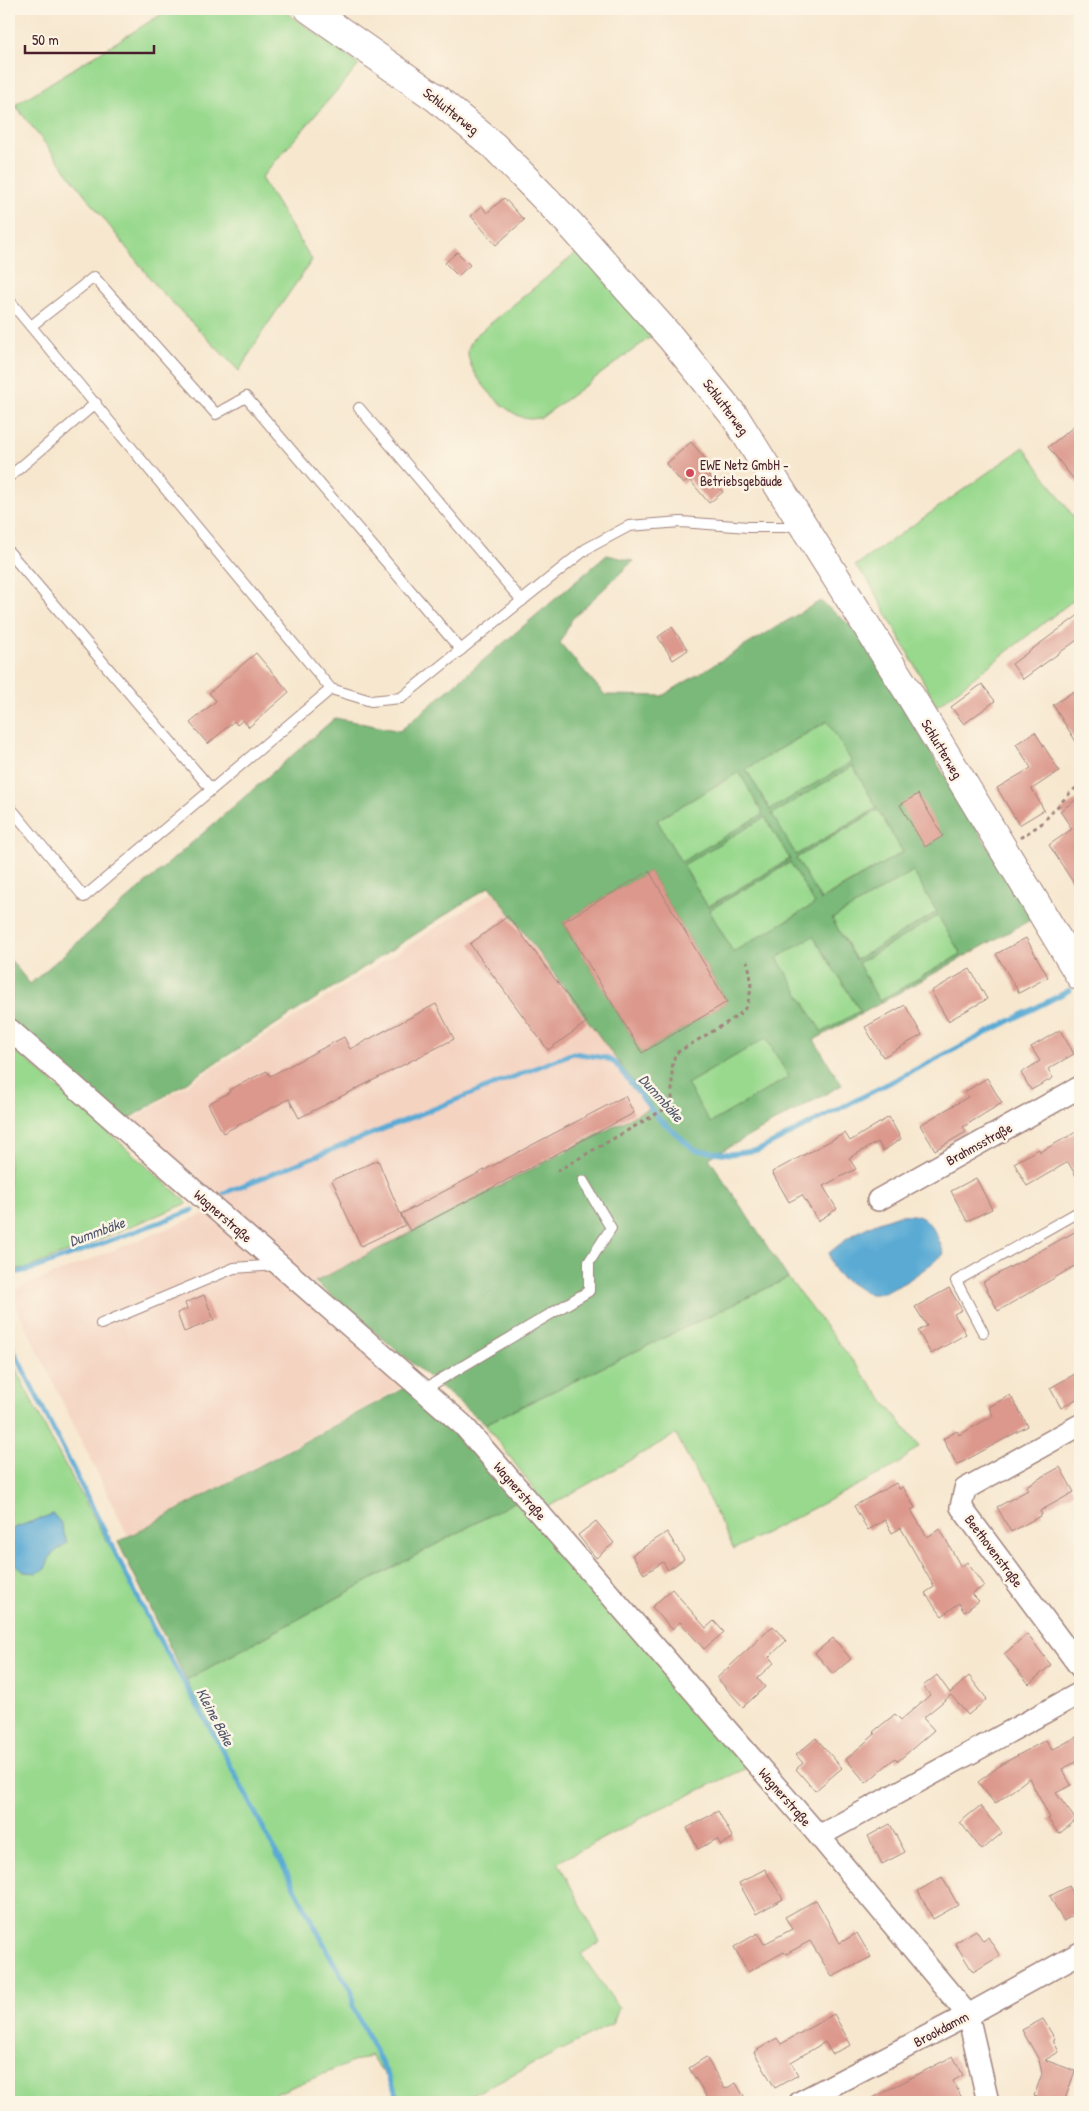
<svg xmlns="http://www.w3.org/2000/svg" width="1089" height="2111" viewBox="0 0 1089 2111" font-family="'Patrick Hand',sans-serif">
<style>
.built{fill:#f4d3c1}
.green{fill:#99d98e;stroke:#727c5c}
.forest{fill:#7ab979;stroke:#626c52;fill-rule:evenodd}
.water{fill:#5aaad4;stroke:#526480}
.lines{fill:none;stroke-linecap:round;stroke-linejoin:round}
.stream{stroke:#5aaad4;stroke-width:5}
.building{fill:#dc988c}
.lane-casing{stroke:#a0837d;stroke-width:12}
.street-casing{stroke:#a0837d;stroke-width:24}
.secondary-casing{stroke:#a0837d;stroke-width:30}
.path{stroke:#a0837d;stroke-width:3;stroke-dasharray:4 4;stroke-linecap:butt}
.lane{stroke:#fff;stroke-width:10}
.street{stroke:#fff;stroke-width:21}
.secondary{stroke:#fff;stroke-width:28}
.poi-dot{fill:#d1495b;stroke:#fcf5e5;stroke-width:2}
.labels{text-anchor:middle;stroke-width:5;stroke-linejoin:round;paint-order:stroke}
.street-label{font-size:14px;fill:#4a1f2b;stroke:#fcf5e5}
.poi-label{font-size:14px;fill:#4a1f2b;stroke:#fcf5e5;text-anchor:start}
.water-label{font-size:15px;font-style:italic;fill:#50576f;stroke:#fcf5e5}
</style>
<rect width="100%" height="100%" fill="#fcf5e5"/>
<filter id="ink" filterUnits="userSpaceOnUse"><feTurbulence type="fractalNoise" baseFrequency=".02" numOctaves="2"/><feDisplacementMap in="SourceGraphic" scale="10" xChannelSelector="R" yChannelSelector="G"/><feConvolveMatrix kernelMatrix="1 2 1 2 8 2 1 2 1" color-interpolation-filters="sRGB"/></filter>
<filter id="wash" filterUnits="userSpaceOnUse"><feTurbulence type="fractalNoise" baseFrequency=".0096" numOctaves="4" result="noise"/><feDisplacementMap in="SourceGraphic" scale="20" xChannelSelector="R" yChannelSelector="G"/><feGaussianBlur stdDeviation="1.12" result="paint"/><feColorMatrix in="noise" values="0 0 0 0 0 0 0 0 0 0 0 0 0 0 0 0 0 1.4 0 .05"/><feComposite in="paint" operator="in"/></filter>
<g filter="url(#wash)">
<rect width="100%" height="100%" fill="#f7e7cf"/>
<path class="built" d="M493,892L651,1107L297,1292L403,1386L128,1536L9,1292L226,1205L127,1123Z"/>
<g class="green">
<path d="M170,9H282L359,65L261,178L312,260L263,331L239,371L157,287L15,105Z"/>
<path d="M580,250L652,336L541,418C537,418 532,419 529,419C507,417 467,374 468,352C468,347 472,341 474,337Z"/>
<path d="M1024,447L1080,526V595L937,706L868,580L855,566Z"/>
<path d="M828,721L852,762L770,810L746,769Z"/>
<path d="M853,766L877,808L796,855L771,814Z"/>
<path d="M739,772L764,814L681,863L657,820Z"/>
<path d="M878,810L903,852L820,900L796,858Z"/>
<path d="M765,817L790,859L707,907L683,865Z"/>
<path d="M791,862L815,904L733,952L709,910Z"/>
<path d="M913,871L937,912L856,960L832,919Z"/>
<path d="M938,916L961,954L879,1001L858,963Z"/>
<path d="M813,936L860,1011L822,1033L777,958Z"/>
<path d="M766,1037L789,1077L709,1124L687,1084Z"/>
<path d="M9,1044L188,1203L28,1268L9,1269Z"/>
<path d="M788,1278L919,1446L897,1465L734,1549L676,1434L546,1508L525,1477L485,1424Z"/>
<path d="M9,1356L53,1443L221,1748L186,1680L516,1501L749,1767L657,1810L558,1862L600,1942L581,1954L619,2008L612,2024L458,2102H405L370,2055L265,2098V2102H9Z"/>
</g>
<g class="forest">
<path d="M607,555L633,561L572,619L560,643L605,695L662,696L820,601L856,630L1032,919L814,1040L842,1085L709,1158L788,1278L485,1424L315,1282L651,1107L490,886L123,1123L9,1021V958L30,984L335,718L400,731ZM827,721L852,762L770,810L746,769ZM853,766L877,808L796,855L772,814ZM739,772L763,814L681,862L657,820ZM878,810L903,852L821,900L796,858ZM765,817L790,859L708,907L683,865ZM790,862L815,904L733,952L709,910ZM649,871L727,1002L642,1053L563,922ZM913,871L937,912L856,960L832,919ZM938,916L961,954L879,1001L858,963ZM813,936L860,1011L822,1032L777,958ZM766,1038L789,1077L710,1123L687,1084Z"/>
<path d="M406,1387L460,1437L516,1501L186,1680L118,1542Z"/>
</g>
<g class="water">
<path d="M899,1215C905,1215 914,1214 920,1217C933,1222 940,1242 944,1254C928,1266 887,1301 866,1293C861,1291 855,1286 850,1283C835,1274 832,1270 829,1253C851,1234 872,1223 899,1215Z"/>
<path d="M53,1514L61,1523L67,1543L51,1555L45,1569L37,1573L24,1572L9,1558V1533L14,1528Z"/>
</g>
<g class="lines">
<g class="stream">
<path d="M224,1193L573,1053L606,1058L615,1063L658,1118L695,1150L730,1154L759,1150L1070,990"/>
<path d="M9,1274L33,1269L193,1210"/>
<path d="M9,1341L154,1630L217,1740L335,1965L352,1991L353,2007L401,2102"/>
</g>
</g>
<g id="blocks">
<g class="building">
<path d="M504,198L524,220L496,245L471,216L482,206L487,213Z"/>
<path d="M457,252L470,265L458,276L445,263Z"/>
<path d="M1080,422V487L1048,447Z"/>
<path d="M691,442L708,462L702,468L723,492L709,503L689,479L683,484L666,464Z"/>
<path d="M1080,614V638L1023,679L1012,664Z"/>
<path d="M672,627L688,650L673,660L658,637Z"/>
<path d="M256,653L289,692L249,727L243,720L237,725L234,721L208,744L190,723L216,701L209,693Z"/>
<path d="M982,684L995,701L964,724L951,707Z"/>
<path d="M1080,687V748L1053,705Z"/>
<path d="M1035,732L1059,771L1032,789L1044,810L1019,825L997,788L1031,768L1016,744Z"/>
<path d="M918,794L943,836L925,847L900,805Z"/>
<path d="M1080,797V893L1049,845L1072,829L1060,811Z"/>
<path d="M649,871L727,1002L642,1053L563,922Z"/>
<path d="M508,916L587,1022L548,1050L470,944Z"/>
<path d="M1026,938L1048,977L1019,993L996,954Z"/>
<path d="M970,969L987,999L948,1021L931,991Z"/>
<path d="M436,1004L454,1039L299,1118L289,1099L223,1133L208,1104L230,1092L229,1090L267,1071L270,1076L344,1037L350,1049Z"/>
<path d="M905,1005L922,1035L883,1057L865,1027Z"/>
<path d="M1060,1030L1074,1054L1048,1069L1053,1078L1031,1090L1021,1073L1040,1061L1031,1047Z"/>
<path d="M987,1078L1002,1103L963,1127L966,1132L935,1150L920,1125L968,1097L965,1092Z"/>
<path d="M625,1096L634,1113L410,1231L401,1214Z"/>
<path d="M889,1117L901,1139L883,1151L878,1142L849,1158L856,1169L823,1186L837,1209L818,1221L802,1195L789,1202L772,1172L845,1133L850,1141Z"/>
<path d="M1080,1130V1183L1068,1162L1027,1186L1014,1163L1039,1149L1040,1152Z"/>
<path d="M378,1160L405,1225L361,1246L341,1203L342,1202L332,1180Z"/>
<path d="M976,1178L992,1209L967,1221L951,1191Z"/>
<path d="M1080,1229V1263L998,1311L983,1282Z"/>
<path d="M949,1288L962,1310L954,1314L966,1334L931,1354L918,1331L927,1326L915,1307Z"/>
<path d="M204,1295L214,1320L184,1332L177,1313L187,1309L185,1303Z"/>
<path d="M1075,1374L1080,1384V1397L1061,1408L1050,1388Z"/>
<path d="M1010,1395L1028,1426L957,1465L943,1439L957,1431L959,1435L993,1416L989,1407Z"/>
<path d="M1060,1467L1074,1492L1040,1511L1042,1515L1011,1532L997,1507L1028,1490L1026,1486Z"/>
<path d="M896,1483L899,1489L903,1487L915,1508L911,1510L927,1537L940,1529L961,1567L967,1562L984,1586L972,1594L979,1601L964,1612L959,1603L942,1616L925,1593L934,1587L901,1528L892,1533L885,1520L868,1530L854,1506Z"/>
<path d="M596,1521L614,1543L596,1558L578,1535Z"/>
<path d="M667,1532L684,1559L668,1570L663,1562L644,1574L632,1555Z"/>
<path d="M672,1589L706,1628L714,1621L724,1632L704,1649L680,1622L672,1629L652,1607Z"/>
<path d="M773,1626L786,1641L769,1657L774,1663L757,1678L765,1687L743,1707L717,1678Z"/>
<path d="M1027,1634L1051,1665L1029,1684L1004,1654Z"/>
<path d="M833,1638L851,1659L833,1674L815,1653Z"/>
<path d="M937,1675L950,1693L969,1676L987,1699L968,1715L951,1695L923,1718L934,1730L898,1761L895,1758L866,1783L846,1759L875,1734L873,1732L895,1714L901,1720L930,1695L923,1686Z"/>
<path d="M1080,1735V1760L1062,1769L1071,1785L1056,1793L1076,1820L1059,1834L1048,1819L1050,1818L1029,1778L995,1804L978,1782L1002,1764L1046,1740L1052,1750Z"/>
<path d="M816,1738L842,1768L815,1791L796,1769L803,1763L796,1755Z"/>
<path d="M980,1806L1002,1833L982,1850L960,1822Z"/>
<path d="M718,1811L733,1838L721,1845L717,1839L698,1849L687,1828Z"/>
<path d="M890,1824L905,1852L882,1864L868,1836Z"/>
<path d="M765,1869L783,1899L756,1914L739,1883Z"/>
<path d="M942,1877L958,1905L933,1919L918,1891Z"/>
<path d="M1069,1886L1080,1906V1912L1063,1921L1050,1896Z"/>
<path d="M816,1900L840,1943L857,1933L871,1957L832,1977L810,1941L786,1954L784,1952L748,1972L734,1947L758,1933L764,1944L792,1929L785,1917Z"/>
<path d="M976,1930L983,1941L988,1937L1000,1956L973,1972L955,1943Z"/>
<path d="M834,2014L851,2045L832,2054L825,2042L791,2062L798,2075L775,2088L754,2052L777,2038L781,2044Z"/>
<path d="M1043,2019L1055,2039L1053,2040L1059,2052L1045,2060L1075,2071L1064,2102H1052L1034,2096L1042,2074L1039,2060L1022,2030Z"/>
<path d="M953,2056L963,2075L953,2081L964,2102H865Z"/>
<path d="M706,2057L725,2089L736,2083L747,2102H703L708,2099L689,2068Z"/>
</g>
</g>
</g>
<g filter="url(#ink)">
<use href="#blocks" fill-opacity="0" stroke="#a0837d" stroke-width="1"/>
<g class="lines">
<g class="lane-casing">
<g id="lane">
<path d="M9,300L331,689L371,701L401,698L586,549L629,526L681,522L748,527H784L801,523"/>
<path d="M31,326L94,277L216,414L246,397L461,650"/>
<path d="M359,408L522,601"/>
<path d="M9,477L96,403"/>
<path d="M9,552L211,789"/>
<path d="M9,806L84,897L331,689"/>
<path d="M101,1324L234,1268L278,1265"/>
<path d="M983,1332L956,1281L1080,1211"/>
<path d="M423,1390L589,1291V1262L611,1228L583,1181"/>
</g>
</g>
<g class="street-casing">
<g id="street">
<path d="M9,1029L463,1425L819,1836L968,2015L988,2102"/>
<path d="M878,1200L1080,1087"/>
<path d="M1080,1425L965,1489L961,1507L1080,1667"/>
<path d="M819,1836L1080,1693"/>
<path d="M800,2102L968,2015L1080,1953"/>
</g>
</g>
<g class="secondary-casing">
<path id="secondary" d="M309,9L436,98L494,146L569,223L671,338L735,417L907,690L1080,976"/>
</g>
<g class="path">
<path d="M1020,838L1041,824L1072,791L1080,785"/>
<path d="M557,1171L663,1110L672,1099V1068L675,1054C686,1046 740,1017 744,1010C753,996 752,976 747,961"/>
</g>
<use href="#lane" class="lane"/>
<use href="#street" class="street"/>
<use href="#secondary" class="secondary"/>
</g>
</g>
<circle class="poi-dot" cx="690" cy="473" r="5"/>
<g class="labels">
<g class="street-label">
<text transform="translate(451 111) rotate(38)" y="5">Schlutterweg</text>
<text transform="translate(726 407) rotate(53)" y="5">Schlutterweg</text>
<text transform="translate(942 749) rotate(59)" y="5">Schlutterweg</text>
<text transform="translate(979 1144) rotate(-29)" y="5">Brahmsstraße</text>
<text transform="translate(223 1216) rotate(41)" y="5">Wagnerstraße</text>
<text transform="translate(520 1491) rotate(49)" y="5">Wagnerstraße</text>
<text transform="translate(994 1551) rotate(53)" y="5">Beethovenstraße</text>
<text transform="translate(785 1797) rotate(49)" y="5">Wagnerstraße</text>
<text transform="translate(941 2029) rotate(-28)" y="5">Brookdamm</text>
</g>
<g class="poi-label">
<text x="700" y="470">EWE Netz GmbH -<tspan x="700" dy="16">Betriebsgebäude</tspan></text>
</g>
<g class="water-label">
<text transform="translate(661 1098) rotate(48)" y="5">Dummbäke</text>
<text transform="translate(97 1232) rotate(-20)" y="5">Dummbäke</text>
<text transform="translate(215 1717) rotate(62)" y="5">Kleine Bäke</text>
</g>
</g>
<rect width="1089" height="2111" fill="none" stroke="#fcf5e5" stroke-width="30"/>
<path d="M25 45v8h129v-8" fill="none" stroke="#4a1f2b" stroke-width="2.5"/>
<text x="32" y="45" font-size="15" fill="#4a1f2b" stroke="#fcf5e5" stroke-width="4" paint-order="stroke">50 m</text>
</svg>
